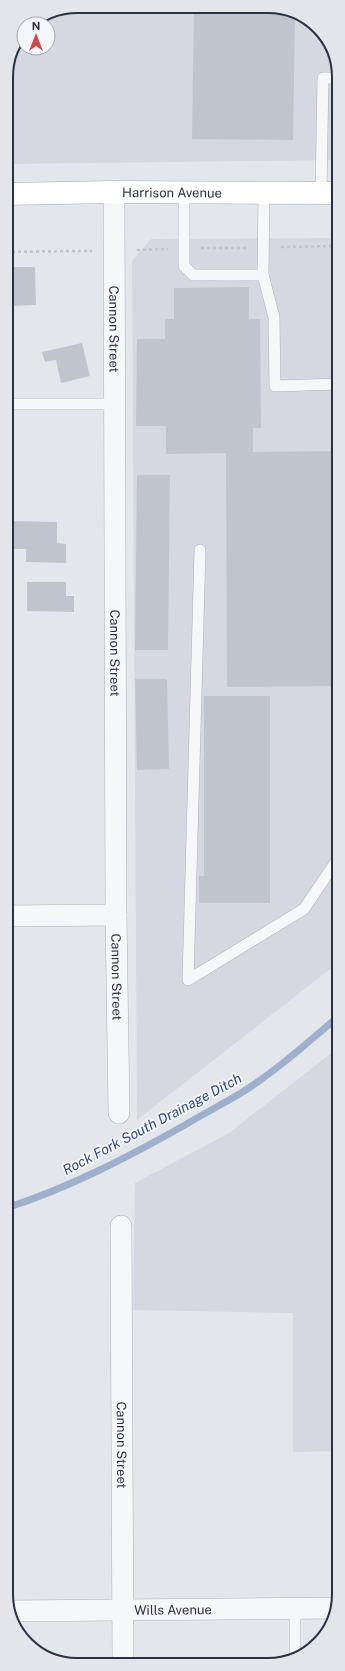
<svg xmlns="http://www.w3.org/2000/svg" width="345" height="1671" viewBox="0 0 345 1671" font-family="'Public Sans',sans-serif">
<style>
.built{fill:#d5d8e0}
.lines{fill:none;stroke-linecap:round;stroke-linejoin:round}
.stream{stroke:#9eb0cc;stroke-width:7}
.building{fill:#c0c4ce}
.service-casing{stroke:#acb0b9;stroke-width:12}
.minor-casing{stroke:#acb0b9;stroke-width:22}
.primary-casing{stroke:#a2a9b7;stroke-width:23}
.path{stroke:#c1c4ca;stroke-width:2.5;stroke-dasharray:3 3;stroke-linecap:butt}
.service{stroke:#f6f7f9;stroke-width:11}
.minor{stroke:#f6f7f9;stroke-width:21}
.primary{stroke:#fff;stroke-width:22}
.labels{text-anchor:middle;stroke-width:3.5;stroke-linejoin:round;paint-order:stroke}
.street-label{font-size:13px;fill:#2a3144;stroke:#f3f5f9}
.water-label{font-size:14px;font-style:italic;fill:#334c79;stroke:#f3f5f9}
.rim{fill:none;stroke:#2a3144;stroke-width:2}
</style>
<rect width="100%" height="100%" fill="#e3e6eb"/>
<g class="built">
<path d="M286,8L321,30L338,68V160L6,164V72L24,33V48H48V24H31L50,11Z"/>
<path d="M338,238L339,962L137,1120L132,261L151,239Z"/>
<path d="M339,1047V1451L293,1452V1313L133,1310L135,1183L229,1133Z"/>
</g>
<g class="lines">
<path class="stream" d="M6,1208C69,1188 128,1157 185,1125C203,1114 223,1104 241,1093C275,1072 308,1042 339,1016"/>
</g>
<g class="building">
<path d="M286,8L295,14L293,140L192,139L194,10Z"/>
<path d="M8,267H35L36,305L9,306Z"/>
<path d="M249,287V319H260L261,428H253V452L339,451V686L227,687L226,453L166,454V426H136L137,339H165V319H174V288Z"/>
<path d="M82,343L90,376L61,383L56,360L45,362L42,352Z"/>
<path d="M137,475H170L168,650H135Z"/>
<path d="M6,521L57,522V543L66,544V563L26,562V549H6Z"/>
<path d="M27,582H66V596H74V612L27,611Z"/>
<path d="M135,679H167L169,769L137,770Z"/>
<path d="M204,696H270V903H199V876H204Z"/>
</g>
<g class="lines">
<g class="service-casing">
<g id="service">
<path d="M184,192V266L193,275H263L264,193"/>
<path d="M321,193L323,78H338"/>
<path d="M263,275L274,317L275,386L339,384"/>
<path d="M6,404H115"/>
<path d="M200,550L188,980L304,909L339,857"/>
<path d="M295,1655V1609"/>
</g>
</g>
<g class="minor-casing">
<g id="minor">
<path id="s1" d="M114,192L116,915L119,1113"/>
<path d="M6,916L116,915"/>
<path id="s2" d="M121,1226L123,1664"/>
<path id="s3" d="M10,1611L335,1608"/>
</g>
</g>
<g class="primary-casing">
<g id="primary">
<path id="s4" d="M6,194L114,192L338,193"/>
</g>
</g>
<g class="path">
<path d="M281,247L338,246"/>
<path d="M201,248H246"/>
<path d="M137,250L168,249"/>
<path d="M6,252L92,251"/>
</g>
<use href="#service" class="service"/>
<use href="#minor" class="minor"/>
<use href="#primary" class="primary"/>
</g>
<g class="labels">
<g class="street-label">
<text dy="5" stroke="none"><textPath href="#s4" startOffset="166">Harrison Avenue</textPath></text>
<text dy="5" stroke="none"><textPath href="#s1" startOffset="137">Cannon Street</textPath></text>
<text dy="5" stroke="none"><textPath href="#s1" startOffset="461">Cannon Street</textPath></text>
<text dy="5" stroke="none"><textPath href="#s1" startOffset="785">Cannon Street</textPath></text>
<text dy="5" stroke="none"><textPath href="#s2" startOffset="219">Cannon Street</textPath></text>
<text dy="5" stroke="none"><textPath href="#s3" startOffset="163">Wills Avenue</textPath></text>
</g>
<g class="water-label">
<text transform="translate(152 1124) rotate(-28)" y="5">Rock Fork South Drainage Ditch</text>
</g>
</g>
<path d="M0 0H345V1671H0ZM77 13H268A64 64 0 0 1 332 77V1594A64 64 0 0 1 268 1658H77A64 64 0 0 1 13 1594V77A64 64 0 0 1 77 13Z" fill="#e3e5eb" fill-rule="evenodd"/>
<path class="rim" d="M77 13H268A64 64 0 0 1 332 77V1594A64 64 0 0 1 268 1658H77A64 64 0 0 1 13 1594V77A64 64 0 0 1 77 13Z"/>
<g transform="translate(36 36)"><circle r="19" fill="#f3f5f9" stroke="#a3a7b1"/>
<path d="M0-3L7 15L0 10L-7 15Z" fill="#d1484f"/>
<text y="-6" font-size="11" font-weight="bold" text-anchor="middle" fill="#2a3144">N</text>
</g>
</svg>
